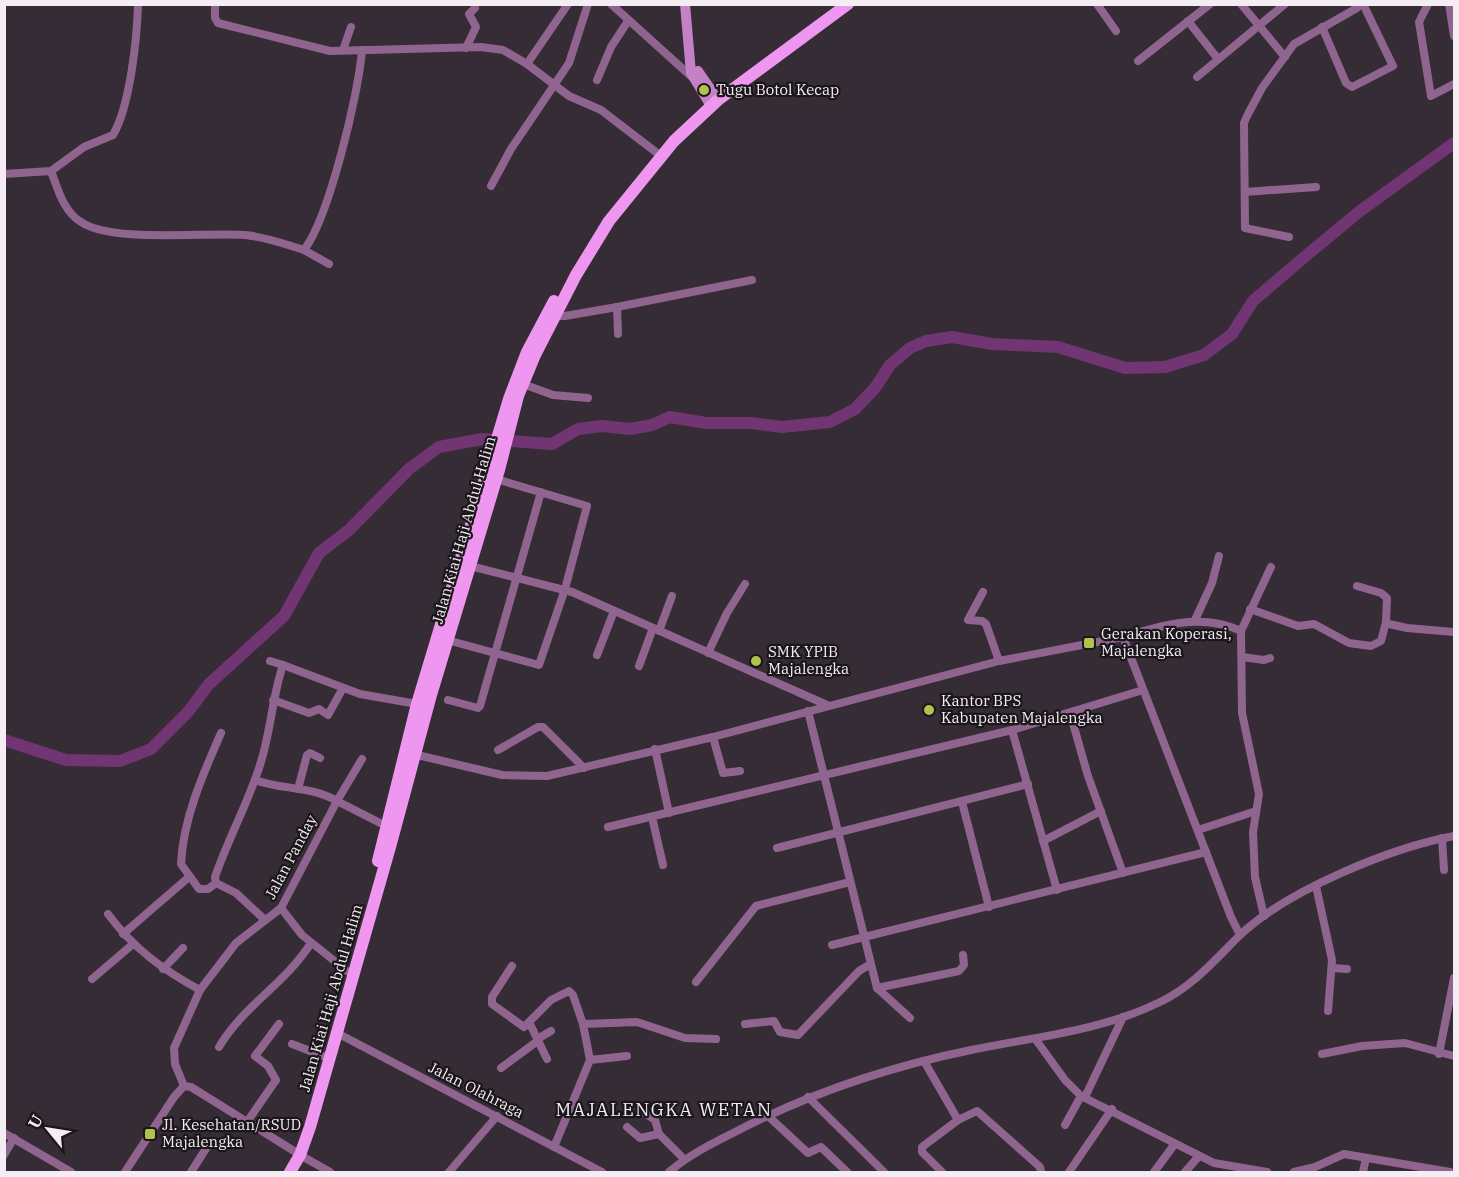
<svg xmlns="http://www.w3.org/2000/svg" width="1459" height="1177" viewBox="0 0 1459 1177" font-family="'IBM Plex Serif',serif">
<style>
.lines{fill:none;stroke-linecap:round;stroke-linejoin:round}
.river{stroke:#723574;stroke-width:12}
.street{stroke:#8f6590;stroke-width:8}
.secondary{stroke:#c581c6;stroke-width:10}
.primary{stroke:#ef97f0;stroke-width:12}
.poi-dot{fill:#b3c24b;stroke:#1a161a;stroke-width:2}
.labels{text-anchor:middle;stroke-width:4.5;stroke-linejoin:round;paint-order:stroke}
.poi-label{font-size:15px;fill:#f4eef4;stroke:#1a161a;text-anchor:start}
.street-label{font-size:15px;fill:#f4eef4;stroke:#1a161a}
.quarter-label{font-size:18px;letter-spacing:1.5px;fill:#f4eef4;stroke:#1a161a}
</style>
<rect width="100%" height="100%" fill="#352c35"/>
<g class="lines">
<path class="river" d="M4,740L66,760L120,761L151,749L188,712L209,684L284,616L319,553L349,530L409,469L439,447L482,439L552,444L578,429L602,426L630,429L652,425L670,417L706,423H751L782,427L830,422L855,409L875,388L890,365L910,348L926,341L952,337L992,344L1058,347L1125,368L1165,367L1204,355L1232,334L1253,301L1308,254L1360,211L1454,143"/>
<g class="street">
<path d="M215,4V18L218,23L330,51L481,47L503,50L527,64L569,96L601,110L661,156"/>
<path d="M611,4L694,79"/>
<path d="M1097,4L1116,31"/>
<path d="M1241,4L1285,57"/>
<path d="M1428,4L1419,22L1431,96L1454,84"/>
<path d="M1449,4L1454,36"/>
<path d="M1188,21L1218,59"/>
<path d="M1322,27L1346,83L1352,87L1393,66L1363,4"/>
<path d="M466,48L476,27L469,14L475,8"/>
<path d="M343,50L351,27"/>
<path d="M1138,61L1210,4"/>
<path d="M527,64L568,4"/>
<path d="M1197,77L1285,4"/>
<path d="M597,80L611,47L628,21"/>
<path d="M51,171C58,189 63,211 81,222C112,243 205,232 245,235C266,237 284,244 304,250"/>
<path d="M4,174L51,171L84,147L113,135C130,106 137,39 138,4"/>
<path d="M491,186L511,149L569,63L588,4"/>
<path d="M1245,192L1316,187"/>
<path d="M1289,237L1245,228L1244,123L1248,114L1262,88L1294,44L1357,8"/>
<path d="M329,264L304,250C329,218 359,92 362,50"/>
<path d="M617,307L752,280"/>
<path d="M555,316H565L617,307L618,334"/>
<path d="M523,384L553,395L588,398"/>
<path d="M470,566L572,592L827,705"/>
<path d="M1357,586L1381,593L1387,598L1386,622L1389,624L1407,628L1454,632"/>
<path d="M983,592L968,620L982,621L986,624L999,661"/>
<path d="M1250,609L1298,626L1314,624L1349,643L1371,646L1381,641L1386,622"/>
<path d="M1195,620L1212,583L1219,556"/>
<path d="M659,631L672,596"/>
<path d="M1241,631L1271,567"/>
<path d="M1123,637C1162,625 1201,613 1241,631L1242,713L1259,794L1253,832L1255,877L1264,916"/>
<path d="M447,640L539,665L565,589L587,506L496,479"/>
<path d="M708,653L727,613L745,584"/>
<path d="M597,655L614,611"/>
<path d="M1242,657L1264,660L1270,658"/>
<path d="M283,665L360,694L417,704"/>
<path d="M639,666L653,628"/>
<path d="M273,700L309,713L319,709L328,715L343,688"/>
<path d="M448,700L478,708L480,706L541,492"/>
<path d="M808,711L877,988L959,971L964,965L963,955"/>
<path d="M1070,713L1088,776L1123,873"/>
<path d="M1012,730L1057,890"/>
<path d="M713,737L723,773L740,771"/>
<path d="M655,749L669,813"/>
<path d="M498,750L538,727H543L584,768"/>
<path d="M413,754L502,775L547,776L713,737L999,661L1123,637L1231,917L1240,935C1216,959 1192,987 1160,1002C1101,1031 1035,1037 971,1050C888,1067 810,1093 735,1132C711,1144 689,1155 669,1172"/>
<path d="M255,780C283,790 311,786 337,801L362,759"/>
<path d="M298,789L307,755L310,753L320,758"/>
<path d="M962,802L989,907"/>
<path d="M652,817L663,865"/>
<path d="M608,827L1012,730L1143,690"/>
<path d="M1198,830L1256,811"/>
<path d="M1442,838L1444,870"/>
<path d="M1043,841L1101,811"/>
<path d="M777,848L1028,784"/>
<path d="M216,883L208,889H199L181,864C183,819 203,774 221,733"/>
<path d="M1316,886L1332,960L1328,1011"/>
<path d="M281,908L302,935L347,971"/>
<path d="M108,914C133,948 163,970 200,990"/>
<path d="M265,920L236,893L216,883L215,877C228,839 248,803 260,765C271,732 272,697 283,665L270,661"/>
<path d="M123,934L189,877"/>
<path d="M1240,935C1288,890 1390,848 1454,836"/>
<path d="M832,945L1206,852"/>
<path d="M512,966L492,997V1004L524,1027L551,1000L569,991L573,995L583,1024L590,1060L554,1147"/>
<path d="M1332,968L1347,969"/>
<path d="M163,969L183,948"/>
<path d="M92,979L133,944"/>
<path d="M696,982L756,906L850,882"/>
<path d="M877,988L910,1018"/>
<path d="M529,1022L547,1059"/>
<path d="M583,1024L637,1022L685,1038L716,1039"/>
<path d="M745,1024L774,1021L780,1032L798,1035L859,971L869,965"/>
<path d="M337,1033L602,1172"/>
<path d="M539,1038L551,1031"/>
<path d="M1036,1040L1065,1080L1081,1096L1214,1163L1267,1172"/>
<path d="M292,1044L323,1056"/>
<path d="M219,1047C245,1004 284,985 311,943"/>
<path d="M1322,1054L1362,1046L1405,1043L1454,1056"/>
<path d="M1439,1054L1454,978"/>
<path d="M590,1060L627,1056"/>
<path d="M924,1061L958,1120"/>
<path d="M501,1068L539,1040"/>
<path d="M184,1086L175,1064L174,1048L200,990L236,943L281,908L337,801L386,826"/>
<path d="M808,1097L884,1172"/>
<path d="M1085,1097L1123,1017"/>
<path d="M643,1112L655,1120L659,1134"/>
<path d="M768,1116L808,1153L821,1147L847,1172"/>
<path d="M247,1122L276,1080L268,1066L255,1056L279,1024"/>
<path d="M1065,1125L1081,1096"/>
<path d="M627,1127L640,1138L659,1134L684,1159"/>
<path d="M4,1133L71,1172"/>
<path d="M4,1155L14,1138"/>
<path d="M300,1155L330,1172"/>
<path d="M125,1172L174,1097L184,1086L191,1087L294,1151"/>
<path d="M191,1172L207,1147"/>
<path d="M449,1172L497,1116"/>
<path d="M942,1172L922,1152V1147L958,1120L977,1111L1040,1167L1041,1172"/>
<path d="M1069,1172L1112,1109"/>
<path d="M1154,1172L1174,1145"/>
<path d="M1185,1172L1199,1156"/>
<path d="M1294,1172L1315,1167L1344,1154L1450,1172"/>
<path d="M1363,1172L1366,1158"/>
</g>
<g class="secondary">
<path d="M685,4L691,73L711,106"/>
<path d="M698,71L718,100"/>
</g>
<g class="primary">
<path d="M378,861L417,704L509,399L527,352L554,301"/>
<path d="M290,1172L300,1155L310,1127L390,847L431,695L499,470L518,396L535,355L576,275L609,221L674,141L718,100L848,4"/>
</g>
</g>
<g class="poi-dot">
<circle cx="704" cy="90" r="6"/>
<rect x="1083" y="637" width="12" height="12" rx="3"/>
<circle cx="756" cy="661" r="6"/>
<circle cx="929" cy="710" r="6"/>
<rect x="144" y="1128" width="12" height="12" rx="3"/>
</g>
<g class="labels">
<g class="poi-label">
<text x="716" y="95">Tugu Botol Kecap</text>
<text x="1101" y="639">Gerakan Koperasi,<tspan x="1101" dy="17">Majalengka</tspan></text>
<text x="768" y="657">SMK YPIB<tspan x="768" dy="17">Majalengka</tspan></text>
<text x="941" y="706">Kantor BPS<tspan x="941" dy="17">Kabupaten Majalengka</tspan></text>
<text x="162" y="1130">Jl. Kesehatan/RSUD<tspan x="162" dy="17">Majalengka</tspan></text>
</g>
<g class="street-label">
<text transform="translate(464 530) rotate(-74)" y="5">Jalan Kiai Haji Abdul Halim</text>
<text transform="translate(291 857) rotate(-62)" y="5">Jalan Panday</text>
<text transform="translate(331 998) rotate(-74)" y="5">Jalan Kiai Haji Abdul Halim</text>
<text transform="translate(476 1090) rotate(27)" y="5">Jalan Olahraga</text>
</g>
<g class="quarter-label">
<text x="664" y="1116">MAJALENGKA WETAN</text>
</g>
</g>
<rect width="1459" height="1177" fill="none" stroke="#f4eef4" stroke-width="12"/>
<g transform="translate(48 1129) rotate(300)" stroke="#1a161a" stroke-width="4.5" paint-order="stroke">
<path d="M0-4.5L10 22L0 15L-10 22Z" fill="#f4eef4"/>
<text y="-9" font-size="16" font-weight="bold" text-anchor="middle" fill="#f4eef4">U</text>
</g>
</svg>
